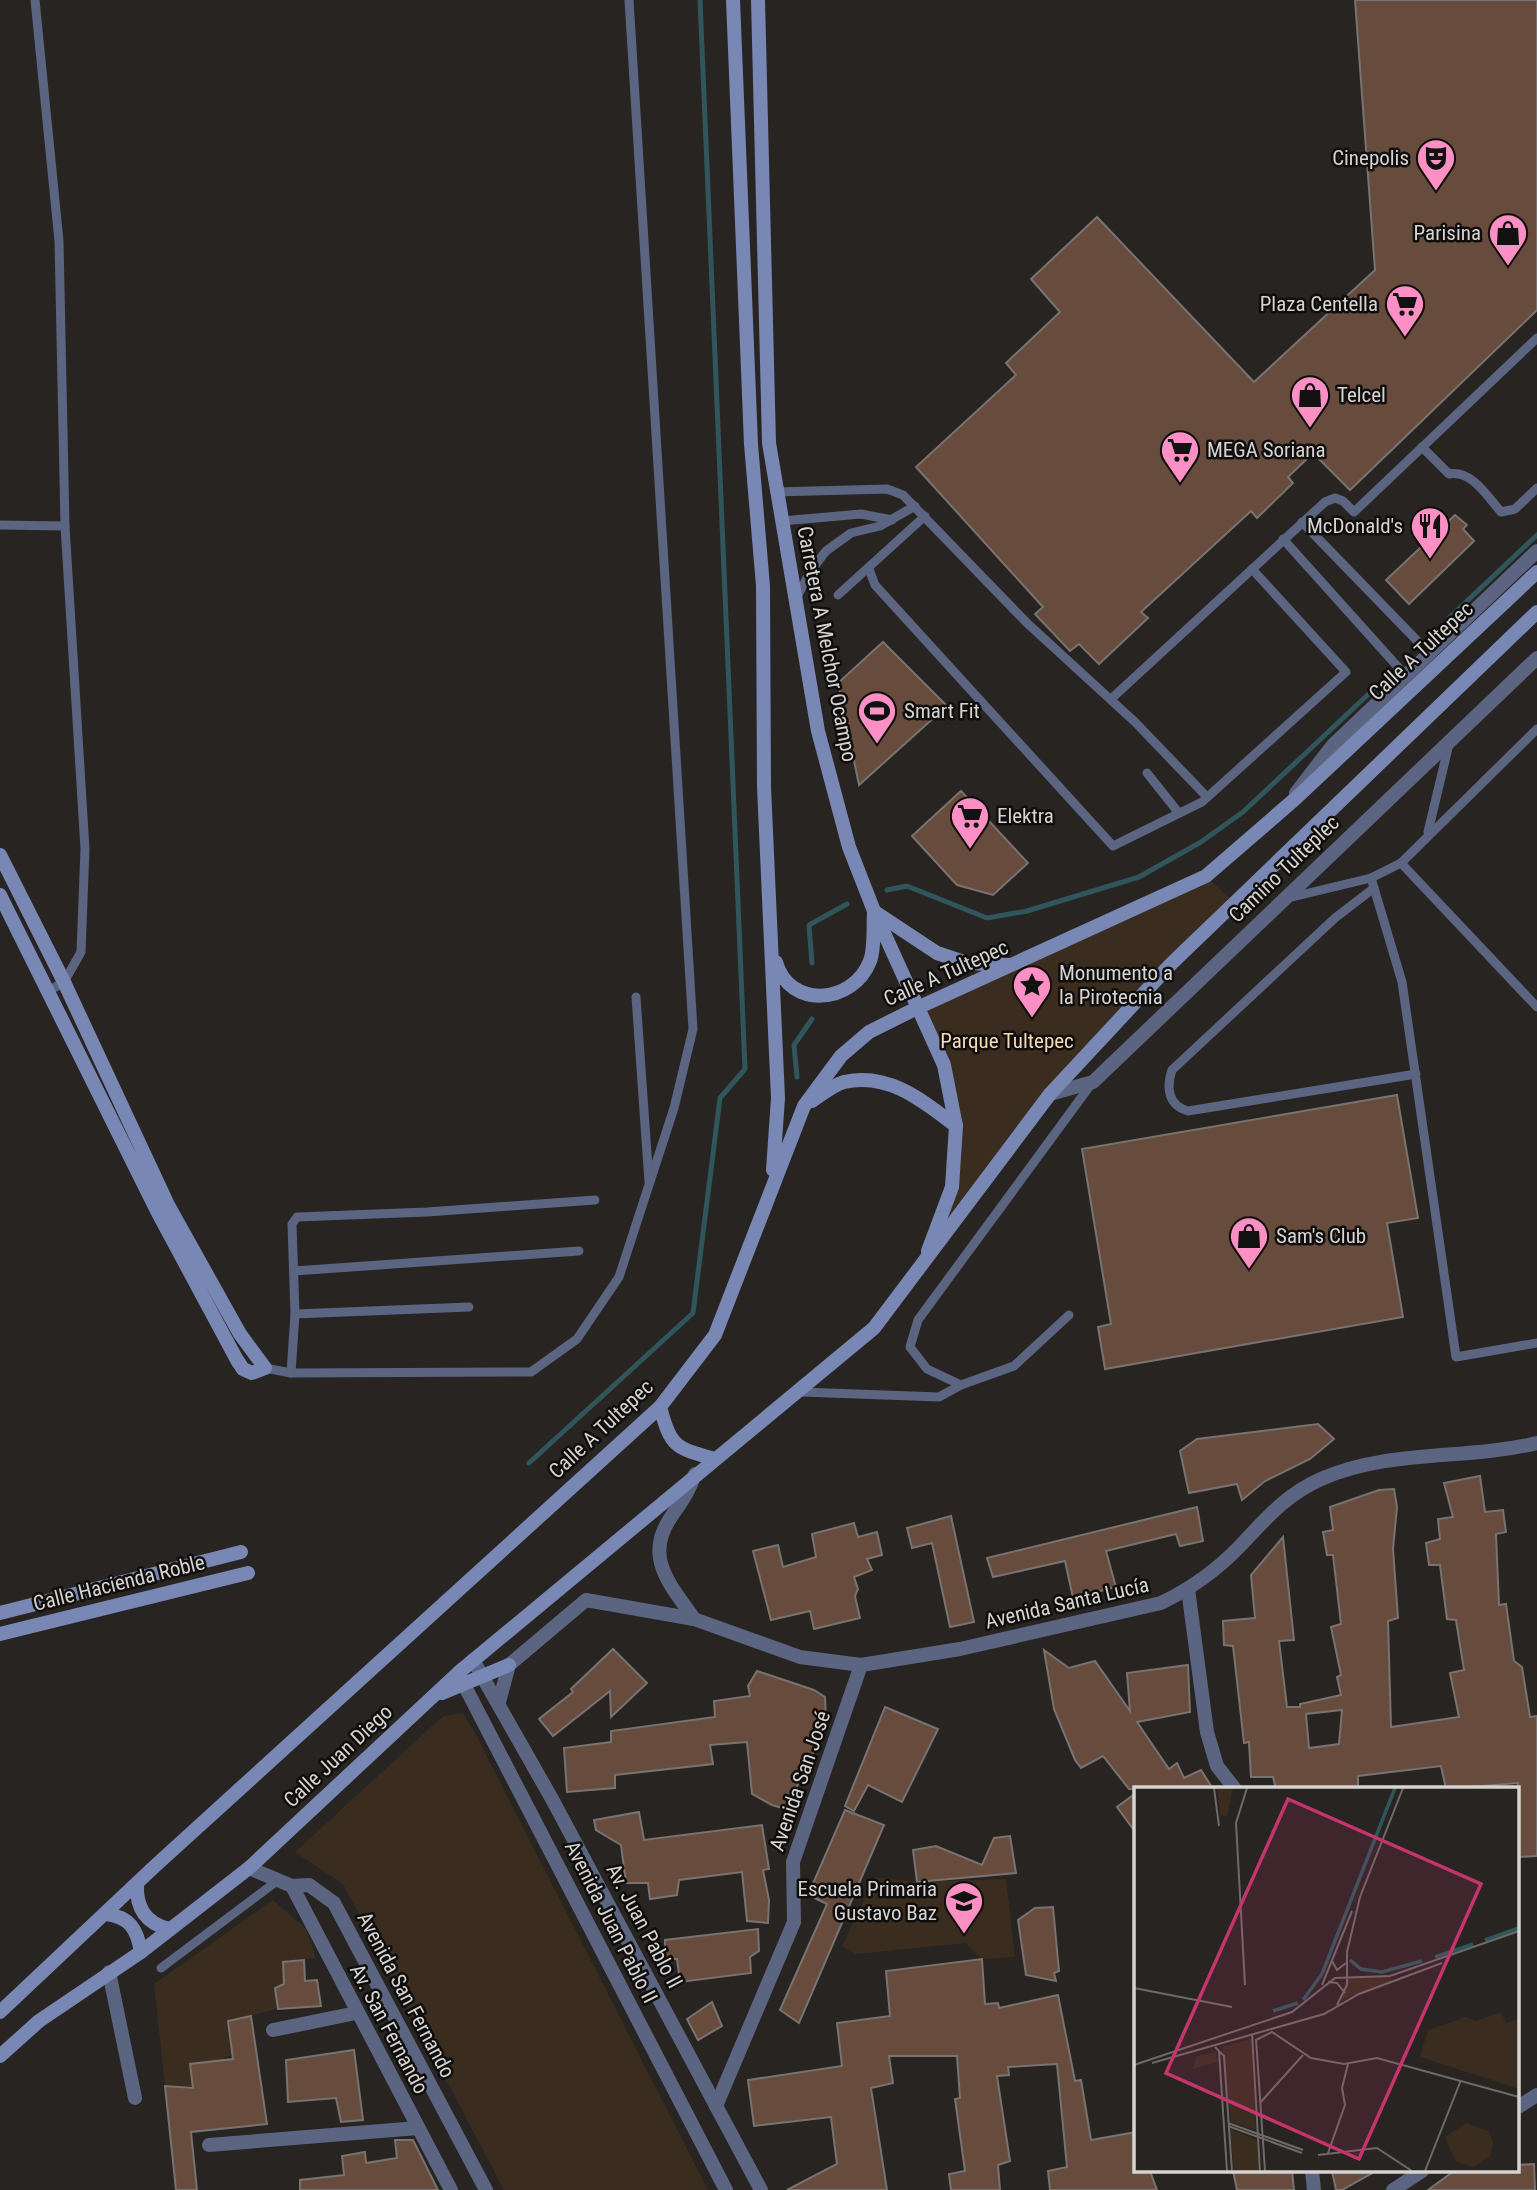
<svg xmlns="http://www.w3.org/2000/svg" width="1537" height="2190" viewBox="0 0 1537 2190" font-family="'Roboto Condensed',sans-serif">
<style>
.green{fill:#3a2d1f}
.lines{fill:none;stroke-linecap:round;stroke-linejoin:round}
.stream{stroke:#30565c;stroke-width:5}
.building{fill:#674b3c;stroke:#787371;stroke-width:2;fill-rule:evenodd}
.service{stroke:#5b6481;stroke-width:9}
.minor{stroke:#5b6481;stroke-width:14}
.tertiary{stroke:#5b6481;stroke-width:14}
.secondary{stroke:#7987b5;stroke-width:14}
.labels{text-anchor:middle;stroke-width:5;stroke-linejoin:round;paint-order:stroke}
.poi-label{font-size:21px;fill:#d6d4d2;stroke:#0f0e0c;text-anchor:start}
.street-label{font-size:21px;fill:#d6d4d2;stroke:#0f0e0c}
.park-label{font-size:21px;fill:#fad8b5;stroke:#0f0e0c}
.inset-river{fill:none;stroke:#30565c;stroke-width:3.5}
.inset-road{fill:none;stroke:#6d6a68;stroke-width:2}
.view{fill:#c5346d;fill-opacity:0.15;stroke:#c5346d;stroke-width:3.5}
.inset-edge{fill:none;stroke:#d6d4d2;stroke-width:3.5}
</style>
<rect width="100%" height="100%" fill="#272421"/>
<g class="green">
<path d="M1206,876L1234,902L1021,1125L922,1266C932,1240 947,1212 952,1185C964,1122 944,1065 919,1008Z"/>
<path d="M463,1713L476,1735L708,2190H504L343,1884L295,1852L443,1716Z"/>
<path d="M875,1877L917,1882L1006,1879L1015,1957L982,1959L966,1943L856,1954L842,1946Z"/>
<path d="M273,1900L306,1929L316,1958L283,1962L284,1984L275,1988L278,2009L228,2021L232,2055L216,2061L193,2086H165L154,1984Z"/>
</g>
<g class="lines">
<g class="stream">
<path d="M1449,618L1537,535"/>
<path d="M887,890L907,886L987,918L1027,911L1139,877L1201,842L1243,812L1375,688"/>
<path d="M812,963L809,925L847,904"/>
<path d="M797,1077L794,1045L812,1019"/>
<path d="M529,1463L693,1313L720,1098L745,1069L700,0"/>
</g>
</g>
<g class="building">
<path d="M1355,0H1537V310L1350,490L1313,453L1288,477L1293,483L1257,518L1251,511L1141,612L1148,618L1099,664L1079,644L1070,651L1035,614L1043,607L916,467L1016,375L1006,363L1060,312L1031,279L1097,217L1254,382L1375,270Z"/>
<path d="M1455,515L1467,525L1463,529L1474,541L1409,604L1386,580Z"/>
<path d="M883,642L947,706L859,785L838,683Z"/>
<path d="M961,791L1028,863L993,895L957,885L912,836Z"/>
<path d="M1397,1095L1418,1218L1387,1223L1403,1317L1105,1369L1098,1327L1111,1324L1082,1149Z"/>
<path d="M1318,1424L1334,1439L1310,1459L1265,1481L1242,1500L1237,1484L1189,1493L1180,1451L1197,1439Z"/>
<path d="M1480,1476L1485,1512L1503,1510L1506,1532L1496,1534L1499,1605L1506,1604L1514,1661L1522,1667L1530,1717L1537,1716V1856L1518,1857V1783L1446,1789L1441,1766L1358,1776V1788L1349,1789H1276L1273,1777H1251L1249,1742L1244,1743L1233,1646L1224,1645L1223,1621L1255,1618L1251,1575L1283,1537L1294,1640L1279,1641L1287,1707H1300V1704L1341,1695L1337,1677L1341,1675L1331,1627L1341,1624L1333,1555H1327L1323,1532L1333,1530L1330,1507L1379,1490L1394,1489L1397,1507L1393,1549L1398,1618L1388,1621L1391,1727L1459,1717L1450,1673L1464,1670L1456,1620L1447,1619L1440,1565H1429L1426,1543L1440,1539L1438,1519L1453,1517L1444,1483ZM1342,1710L1339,1744L1309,1748L1306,1714Z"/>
<path d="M1197,1507L1203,1541L1180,1546L1176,1534L1106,1551L1116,1587L1073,1598L1065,1561L993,1577L987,1558Z"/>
<path d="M951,1516L974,1622L950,1627L932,1543L912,1548L907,1528Z"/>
<path d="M854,1523L858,1537L877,1532L882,1555L867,1559L872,1570L854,1577L858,1589L855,1596L860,1618L814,1629L810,1611L771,1620L753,1551L778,1545L783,1567L816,1557L812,1534Z"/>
<path d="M613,1649L647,1683L611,1717L610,1691L553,1736L539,1719L573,1692L571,1689Z"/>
<path d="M1044,1650L1069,1668L1095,1661L1130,1711L1127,1673L1188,1665L1190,1712L1137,1722L1169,1769L1177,1763L1184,1778L1201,1770L1213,1789H1129L1103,1756L1081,1768L1075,1760L1054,1709Z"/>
<path d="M757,1671L814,1690L825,1697L826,1721L819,1741L786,1809L772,1805L752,1794L747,1742L710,1745L713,1764L615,1775V1788L567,1792L564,1748L611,1742V1731L715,1717L714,1701L750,1696L748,1686Z"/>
<path d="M885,1707L938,1729L902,1802L868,1785L854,1811L845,1806Z"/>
<path d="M1136,1793V1833L1117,1807Z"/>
<path d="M845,1810L884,1825L799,2023L780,2010L827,1904L808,1895Z"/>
<path d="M639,1812L644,1840L762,1825L769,1869L763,1870L769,1900L768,1923L747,1921L742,1872L679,1880L677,1895L650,1899L648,1883H626L621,1845L596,1830L594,1820Z"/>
<path d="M1010,1836L1016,1873L917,1882L913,1850L936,1846L982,1865L994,1838Z"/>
<path d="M1053,1907L1059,1971L1054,1973L1056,1981L1026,1975L1018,1920L1035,1908Z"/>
<path d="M758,1929L759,1951L750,1957L751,1973L680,1982L677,1959H665V1940Z"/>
<path d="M982,1959L985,2004L998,2003L999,2008L1058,1995L1075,2081L1081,2080L1091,2140L1136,2132V2171H1150L1157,2190H1050L1048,2171L1067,2167L1057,2064L1008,2067L1009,2075L997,2076L1010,2161L998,2165L1000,2190H951L949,2174L965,2171L955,2099L960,2098L957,2056H889L893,2083L871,2088L887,2190H787L837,2164L831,2117L754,2126L748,2080L842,2066L837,2023L890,2016L886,1971Z"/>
<path d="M304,1960L305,1981L317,1980L321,2006L278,2009L275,1988L284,1984L283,1962Z"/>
<path d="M712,2002L722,2026L698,2040L687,2019Z"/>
<path d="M251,2016L267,2124L191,2132L197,2190H176L165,2086L193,2088L190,2064L233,2059L228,2021Z"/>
<path d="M354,2050L363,2120L341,2122L336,2098L288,2102L286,2060Z"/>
<path d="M395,2140H413L438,2190H300V2180L344,2175L342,2156L365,2152L366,2163L397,2158Z"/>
<path d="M1534,2164L1535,2190H1428L1454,2171H1518V2165Z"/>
<path d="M1233,2171H1292L1294,2190H1237Z"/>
<path d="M1332,2171H1376L1342,2190H1336Z"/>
</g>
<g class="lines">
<g class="service">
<path d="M35,0L59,241L65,526L85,849L81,952L64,982L50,990"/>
<path d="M1422,447L1449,474C1472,470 1487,496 1501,512L1515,509L1537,488"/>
<path d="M775,492L887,489L903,495L1027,623L1135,722L1207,797"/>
<path d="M782,521L861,514L892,520"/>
<path d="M1302,522L1429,653"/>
<path d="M0,525L65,526"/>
<path d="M1283,539L1406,676"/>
<path d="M869,569L875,585L1113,846L1202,802L1346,672L1252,569"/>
<path d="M838,595L925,516"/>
<path d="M796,599L810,572L826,551L851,533L880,526L915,506"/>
<path d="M1111,699L1325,502L1335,498L1343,501L1354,512L1537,338"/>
<path d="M1147,773L1178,812"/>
<path d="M1428,832L1449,744"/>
<path d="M1401,863L1537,1007"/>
<path d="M1371,878L1374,888L1335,918L1172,1070C1166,1088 1168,1105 1188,1111L1416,1074"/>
<path d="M1374,888L1402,982L1456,1357L1537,1343"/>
<path d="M1288,898L1371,878L1401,863L1537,729"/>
<path d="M636,997L649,1182"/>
<path d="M294,1271L579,1251"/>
<path d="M295,1314L469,1307"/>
<path d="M265,1368L291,1373L531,1372L577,1339L619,1277L674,1108L693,1029L629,0"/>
<path d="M291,1373L295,1314L292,1224L297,1217L427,1212L595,1200"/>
<path d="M961,1385L927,1369L910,1347L918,1320L1092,1083"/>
<path d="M801,1392L939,1397L961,1385L1014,1366L1069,1315"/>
<path d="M161,1968L277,1881"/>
</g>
<g class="minor">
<path d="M1296,793L1333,745L1537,551"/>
<path d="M1050,1094L1093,1082L1537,658"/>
<path d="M109,1972L135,2098"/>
<path d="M273,2030L356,2013"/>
<path d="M209,2145L418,2128"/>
</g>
<g class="tertiary">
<path d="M1188,1589L1207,1732L1217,1766L1235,1789"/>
<path d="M694,1619C671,1585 643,1558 671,1517C681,1502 689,1492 695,1474"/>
<path d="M473,1660L552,1799L761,2190"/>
<path d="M459,1675L726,2190"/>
<path d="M499,1702L509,1665L586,1600L694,1619L800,1657L861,1665L960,1649L1161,1603C1190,1589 1217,1570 1239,1547C1265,1520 1285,1495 1321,1479C1388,1449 1467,1460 1537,1443"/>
<path d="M249,1868L292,1886L309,1885L334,1903L486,2190"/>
<path d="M292,1886L451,2190"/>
<path d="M716,2106L794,1922L793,1862L861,1665"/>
<path d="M1518,2107L1537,2095"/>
<path d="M1312,2171L1314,2190"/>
<path d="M1393,2190L1422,2171"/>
</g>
<g class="secondary">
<path d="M733,0L751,444L763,586L764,787L778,1098L773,1170"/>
<path d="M758,0L769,443L818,731L849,847L874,911L944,1065L956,1126L952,1187L928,1251"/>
<path d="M0,855L64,982L168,1205L240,1334L265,1368L252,1373L243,1369L237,1360L157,1211L0,895"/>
<path d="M875,912L937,953L967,963L1009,965"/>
<path d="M776,962C789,1009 853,1005 870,961C875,948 873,927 874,912"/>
<path d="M812,1101C821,1095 833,1085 844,1082C889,1072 923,1101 956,1126"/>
<path d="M660,1407C671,1447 675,1448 715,1459"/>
<path d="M0,1613L241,1552"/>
<path d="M0,1634L248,1573"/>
<path d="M442,1693L509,1665"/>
<path d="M137,1884C136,1907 145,1923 169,1929"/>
<path d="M106,1914C130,1917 137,1929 141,1952"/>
<path d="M0,2012L155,1866L660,1407L715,1335L804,1106L841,1056L869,1032L917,1008L1206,876L1295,799L1537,572"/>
<path d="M0,2056L39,2021L141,1952L249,1868L458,1673L874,1328L1050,1094L1171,964L1537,612"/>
</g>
</g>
<defs>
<g id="theatre-pin" transform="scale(2.0125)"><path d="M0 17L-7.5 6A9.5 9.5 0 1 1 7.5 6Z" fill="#fc8fc3" stroke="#0f0e0c"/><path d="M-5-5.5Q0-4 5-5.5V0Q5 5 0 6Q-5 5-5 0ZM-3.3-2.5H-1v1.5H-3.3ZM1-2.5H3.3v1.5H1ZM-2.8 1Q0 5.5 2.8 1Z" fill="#111"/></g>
<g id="shop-pin" transform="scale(2.0125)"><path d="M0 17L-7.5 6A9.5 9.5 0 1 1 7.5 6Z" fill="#fc8fc3" stroke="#0f0e0c"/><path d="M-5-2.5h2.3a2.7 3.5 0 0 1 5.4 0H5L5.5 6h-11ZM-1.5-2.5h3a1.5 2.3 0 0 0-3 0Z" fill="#111"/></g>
<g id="supermarket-pin" transform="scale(2.0125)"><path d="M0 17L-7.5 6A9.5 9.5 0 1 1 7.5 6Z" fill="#fc8fc3" stroke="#0f0e0c"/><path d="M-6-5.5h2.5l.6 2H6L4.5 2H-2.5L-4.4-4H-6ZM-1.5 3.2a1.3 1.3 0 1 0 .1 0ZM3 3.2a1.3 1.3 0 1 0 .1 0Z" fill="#111"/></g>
<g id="restaurant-pin" transform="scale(2.0125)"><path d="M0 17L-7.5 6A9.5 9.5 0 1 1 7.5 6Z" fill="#fc8fc3" stroke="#0f0e0c"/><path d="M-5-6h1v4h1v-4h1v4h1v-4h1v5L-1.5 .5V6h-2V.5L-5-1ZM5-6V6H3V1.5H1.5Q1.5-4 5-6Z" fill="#111"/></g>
<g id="stadium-pin" transform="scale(2.0125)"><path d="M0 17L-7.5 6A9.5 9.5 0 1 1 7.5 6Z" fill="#fc8fc3" stroke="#0f0e0c"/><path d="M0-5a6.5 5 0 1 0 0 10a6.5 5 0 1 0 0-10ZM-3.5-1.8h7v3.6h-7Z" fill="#111"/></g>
<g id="sight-pin" transform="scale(2.0125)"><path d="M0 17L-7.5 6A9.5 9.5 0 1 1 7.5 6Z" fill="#fc8fc3" stroke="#0f0e0c"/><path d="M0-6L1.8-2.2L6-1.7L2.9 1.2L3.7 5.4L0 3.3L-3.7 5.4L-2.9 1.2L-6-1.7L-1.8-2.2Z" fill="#111"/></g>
<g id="school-pin" transform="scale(2.0125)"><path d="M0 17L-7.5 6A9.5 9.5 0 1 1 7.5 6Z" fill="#fc8fc3" stroke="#0f0e0c"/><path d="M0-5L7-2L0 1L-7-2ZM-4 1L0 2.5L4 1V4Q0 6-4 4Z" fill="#111"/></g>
</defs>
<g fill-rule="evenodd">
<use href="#theatre-pin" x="1436" y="158"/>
<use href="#shop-pin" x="1508" y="233"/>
<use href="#supermarket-pin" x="1405" y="304"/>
<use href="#shop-pin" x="1310" y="395"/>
<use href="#supermarket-pin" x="1180" y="450"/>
<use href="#restaurant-pin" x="1430" y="526"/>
<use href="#stadium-pin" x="877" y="711"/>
<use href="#supermarket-pin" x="970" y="816"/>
<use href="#sight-pin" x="1032" y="985"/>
<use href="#shop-pin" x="1249" y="1236"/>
<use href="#school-pin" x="964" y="1901"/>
</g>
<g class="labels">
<g class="poi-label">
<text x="1409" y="165" text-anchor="end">Cinepolis</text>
<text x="1481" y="240" text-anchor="end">Parisina</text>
<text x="1378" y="311" text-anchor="end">Plaza Centella</text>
<text x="1337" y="402">Telcel</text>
<text x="1207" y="457">MEGA Soriana</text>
<text x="1403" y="533" text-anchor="end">McDonald's</text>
<text x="904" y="718">Smart Fit</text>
<text x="997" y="823">Elektra</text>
<text x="1059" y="980">Monumento a<tspan x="1059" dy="24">la Pirotecnia</tspan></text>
<text x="1276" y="1243">Sam's Club</text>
<text x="937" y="1896" text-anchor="end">Escuela Primaria<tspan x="937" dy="24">Gustavo Baz</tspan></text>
</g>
<g class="street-label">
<text transform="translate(827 644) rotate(79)" y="7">Carretera A Melchor Ocampo</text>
<text transform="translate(1421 651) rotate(-43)" y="7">Calle A Tultepec</text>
<text transform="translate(1284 869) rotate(-44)" y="7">Camino Tulteplec</text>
<text transform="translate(946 973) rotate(-24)" y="7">Calle A Tultepec</text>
<text transform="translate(601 1429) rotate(-43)" y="7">Calle A Tultepec</text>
<text transform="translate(119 1583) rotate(-14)" y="7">Calle Hacienda Roble</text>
<text transform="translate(1067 1603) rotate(-13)" y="7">Avenida Santa Lucía</text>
<text transform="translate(338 1756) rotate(-43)" y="7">Calle Juan Diego</text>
<text transform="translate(800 1781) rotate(-71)" y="7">Avenida San José</text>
<text transform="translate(611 1922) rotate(63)" y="7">Avenida Juan Pablo II</text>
<text transform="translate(644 1926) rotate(62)" y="7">Av. Juan Pablo ll</text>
<text transform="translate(406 1995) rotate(62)" y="7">Avenida San Fernando</text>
<text transform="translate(389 2029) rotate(62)" y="7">Av. San Fernando</text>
</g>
<g class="park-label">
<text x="1007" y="1048">Parque Tultepec</text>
</g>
</g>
<g transform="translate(1134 1787)">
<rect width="385" height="385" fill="#272421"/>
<path d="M83,1H99L93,30L86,28ZM213,189H256L258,194L207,213ZM367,225L372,236L385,232V302L286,270L294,243L332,230L342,234ZM117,252L122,343L97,335L88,260ZM82,265L84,275L58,282L63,269ZM332,336L354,344L359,355L357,369L339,380L321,374L311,350ZM96,342L123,353L125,384H100Z" fill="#3a2d1f"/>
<path class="inset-river" d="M351,153L385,141M301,170L339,157M216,173L227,182L248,185L288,174M169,213L188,187L261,1M139,224L164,216"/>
<path class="inset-road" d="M80,1L85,39M198,174L203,183L212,176M194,195L203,196L211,206M111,198L102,36L113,1M188,198L218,124M0,201L98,220M203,218L213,198V165L226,110L269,1M118,247L126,384M122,252L131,384M122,253L138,245L177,271L210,277L243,271L385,310M81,260L90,269L98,384M85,264L93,384M18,276L190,227L225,207L308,176M0,278L158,225L201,191L256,189L385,144M126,316L169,268M94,336L169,363M94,339L168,366M194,366L211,318L208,301L214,277M184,368L243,361L278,384M291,384L327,293"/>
<path class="view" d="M154,12L347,97L225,372L32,286Z"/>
<rect width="385" height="385" class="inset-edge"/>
</g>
</svg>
